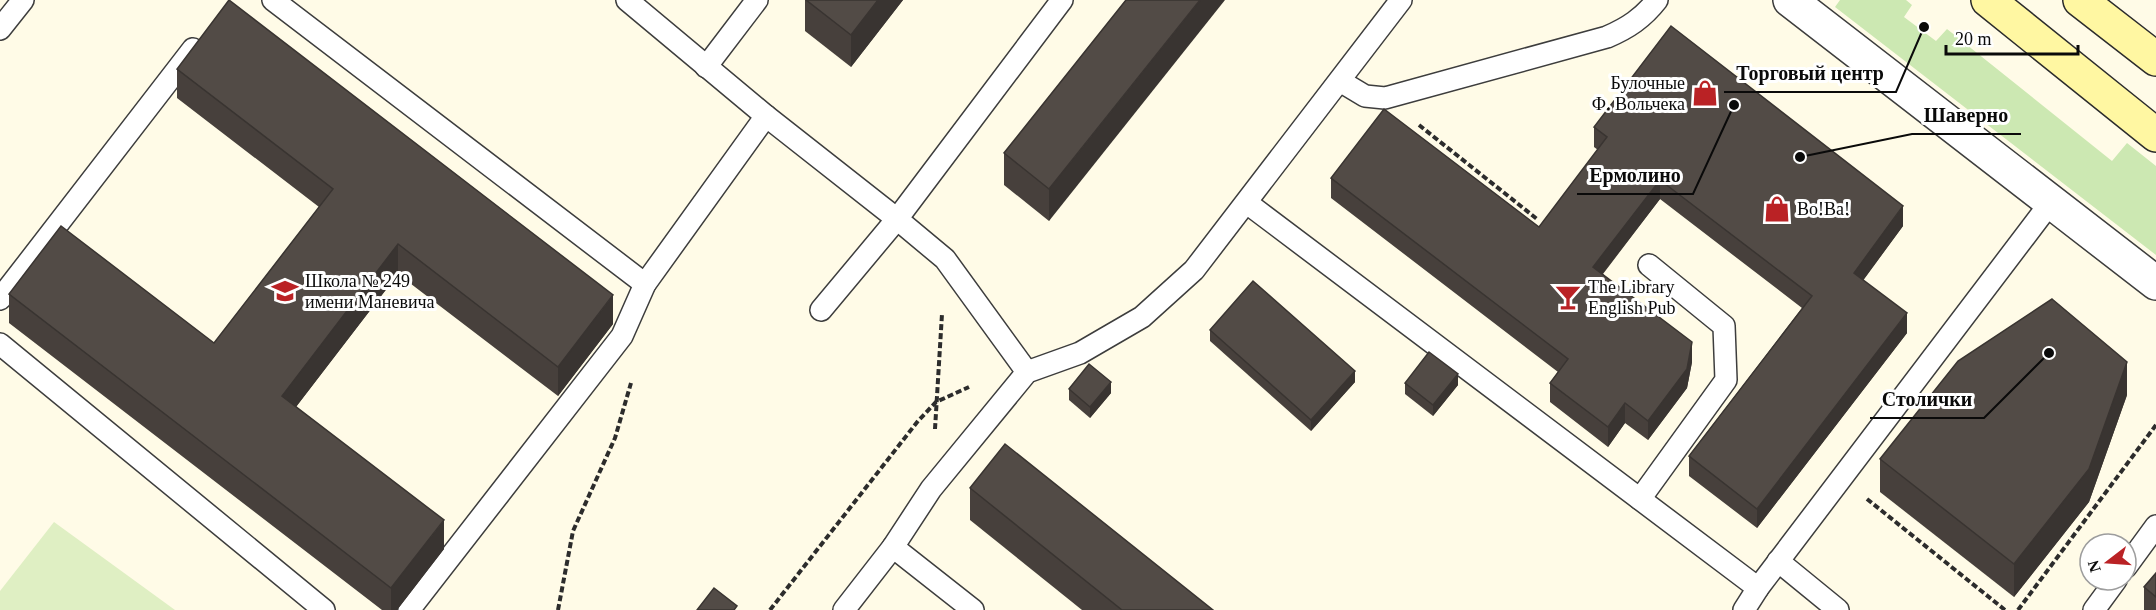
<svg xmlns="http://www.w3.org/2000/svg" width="2156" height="610" viewBox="0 0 2156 610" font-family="Georgia,serif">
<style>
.grass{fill:#cce8b2}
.pitch{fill:#dfefc3}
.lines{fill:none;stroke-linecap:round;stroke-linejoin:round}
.service-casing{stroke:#3d3d3d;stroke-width:24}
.minor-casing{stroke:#3d3d3d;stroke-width:36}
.secondary-casing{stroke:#2c2c2c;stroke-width:36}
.path{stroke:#2c2c2c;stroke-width:4;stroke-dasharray:6 3;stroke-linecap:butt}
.service{stroke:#fff;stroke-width:21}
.minor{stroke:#fff;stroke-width:33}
.secondary{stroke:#fff7a2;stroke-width:33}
.wall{fill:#47403c}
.shaded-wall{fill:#393431}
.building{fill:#524b46;stroke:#393431;stroke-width:1.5}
.labels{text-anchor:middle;stroke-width:6;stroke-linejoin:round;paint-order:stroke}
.poi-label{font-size:18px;fill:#0a0a0a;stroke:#fff;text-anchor:start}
.leader{fill:none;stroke:#0a0a0a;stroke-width:2}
.callout-dot{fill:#0a0a0a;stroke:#fff;stroke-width:2}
.callout-label{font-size:20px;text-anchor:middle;font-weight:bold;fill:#0a0a0a;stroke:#fff;stroke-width:6;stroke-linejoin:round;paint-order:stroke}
</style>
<rect width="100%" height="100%" fill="#fffbe7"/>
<path class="grass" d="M1840,0H1906L1912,5L1904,17L1936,41L1947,29L2112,161L2127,143L2156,166V255L1835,7Z"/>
<path class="pitch" d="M54,522L175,610H0V591Z"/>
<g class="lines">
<g class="service-casing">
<g id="service">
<path d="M273,0L645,284"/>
<path d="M627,0L766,116L897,219L945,259L1027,372"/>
<path d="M0,29L23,0"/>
<path d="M706,67L757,0"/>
<path d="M1340,81L1365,96L1385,98L1607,37C1628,28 1643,18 1657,0"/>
<path d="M1247,203L1758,588"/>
<path d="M0,299L193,49"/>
<path d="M821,310L897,219L1062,0"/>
<path d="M0,344L324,610"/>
<path d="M1640,499L1726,380L1724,326L1649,265"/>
<path d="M893,547L973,610"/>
<path d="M1778,561L1838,610"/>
<path d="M2126,567L2156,526"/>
<path d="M409,610L622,336L645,284L766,116"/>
<path d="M844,610L893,547L931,489L1027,372L1080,353L1142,317L1194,270L1401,0"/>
<path d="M1744,610L1758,588L2051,202"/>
<path d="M2094,610L2116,580"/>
</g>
</g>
<g class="minor-casing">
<path id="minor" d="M1790,0L2156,283"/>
</g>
<g class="secondary-casing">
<g id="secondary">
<path d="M1988,0L2156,135"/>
<path d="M2080,0L2156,59"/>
</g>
</g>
<g class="path">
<path d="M1419,125L1537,219"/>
<path d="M935,429L942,314"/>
<path d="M1867,499L2005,610"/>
<path d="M558,610L573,531L615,438L631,383"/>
<path d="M770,610L918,421L936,402L969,387"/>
<path d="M2018,610L2156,425"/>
</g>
<use href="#service" class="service"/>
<use href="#minor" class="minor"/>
<use href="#secondary" class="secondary"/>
</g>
<g class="wall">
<path d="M805,0H903L851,67L805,31Z"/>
<path d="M1126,0L1049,221L1004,185V153Z"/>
<path d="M177,69L613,324L558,396L398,274L296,407L444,549L397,610H382L9,323V294L214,343L319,207L177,98Z"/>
<path d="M1594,127L1903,226L1863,280L1907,333L1757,528L1689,476V456L1802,308L1660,199L1603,274L1692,362L1687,388L1648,440L1625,423L1608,447L1550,402V383L1558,372L1331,198V178L1539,227L1598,150L1594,147Z"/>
<path d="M1210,330L1355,382L1311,431L1210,341Z"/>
<path d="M1405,383L1458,385L1433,416L1405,394Z"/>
<path d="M1069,389L1111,393L1090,418L1069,400Z"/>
<path d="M2127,395L2089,502L2014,597L1880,492V459Z"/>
<path d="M970,488L1213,610H1082L970,520Z"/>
<path d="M2156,573V610H2144V587Z"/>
</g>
<g class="shaded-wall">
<path d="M878,0H903L851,67V35Z"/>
<path d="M1200,0H1225L1049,221V189Z"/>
<path d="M1660,180V199L1593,286V267Z"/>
<path d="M1903,206V226L1854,293V273Z"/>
<path d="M398,244V274L282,425V396Z"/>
<path d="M613,295V324L558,396V367Z"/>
<path d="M1907,313V333L1757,528V509Z"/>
<path d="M1692,342V362L1687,388L1648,440V421Z"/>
<path d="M2127,362V395L2089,502L2014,597V564Z"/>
<path d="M1355,371V382L1311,431V420Z"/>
<path d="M1458,374V385L1433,416V405Z"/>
<path d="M1111,382V393L1090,418V407Z"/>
<path d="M1625,403V423L1608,447V427Z"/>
<path d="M444,520V549L397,610H391V588Z"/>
</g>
<g class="building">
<path d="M229,0L613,295L558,367L398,244L282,396L444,520L391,588L9,294L61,226L214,343L333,189L177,69Z"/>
<path d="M806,0H878L851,35Z"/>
<path d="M1126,0H1200L1049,189L1004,153Z"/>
<path d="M1671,26L1903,206L1854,273L1907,313L1757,509L1689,456L1812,296L1660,180L1593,267L1692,342L1687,369L1648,421L1625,403L1608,427L1550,383L1568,359L1331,178L1384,109L1539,227L1607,137L1594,127Z"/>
<path d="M1253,281L1355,371L1311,420L1210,330Z"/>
<path d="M2052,299L2127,362L2089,469L2014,564L1880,459L1958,361Z"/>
<path d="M1429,352L1458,374L1433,405L1405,383Z"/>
<path d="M1089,364L1111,382L1090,407L1069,389Z"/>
<path d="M1005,444L1213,610H1122L970,488Z"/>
<path d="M2156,573V597L2144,587Z"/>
<path d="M714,588L737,606L734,610H697Z"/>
</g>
<defs>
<g id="shop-bare" transform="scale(2.07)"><path d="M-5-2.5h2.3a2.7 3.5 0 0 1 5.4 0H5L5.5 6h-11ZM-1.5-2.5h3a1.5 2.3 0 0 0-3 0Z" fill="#ba2225" stroke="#fff" stroke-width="2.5" paint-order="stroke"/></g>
<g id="school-bare" transform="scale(2.07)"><path d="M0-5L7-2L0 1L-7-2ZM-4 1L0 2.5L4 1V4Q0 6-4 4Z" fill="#ba2225" stroke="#fff" stroke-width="2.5" paint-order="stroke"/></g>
<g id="bar-bare" transform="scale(2.07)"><path d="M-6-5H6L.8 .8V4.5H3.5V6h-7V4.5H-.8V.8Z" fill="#ba2225" stroke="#fff" stroke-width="2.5" paint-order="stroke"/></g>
</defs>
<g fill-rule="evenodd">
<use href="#shop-bare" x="1705" y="93"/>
<use href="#shop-bare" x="1777" y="209"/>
<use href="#school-bare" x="285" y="291"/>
<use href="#bar-bare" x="1568" y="297"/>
</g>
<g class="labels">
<g class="poi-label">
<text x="1685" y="89" text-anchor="end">Булочные<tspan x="1685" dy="21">Ф. Вольчека</tspan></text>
<text x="1797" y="215">Во!Ва!</text>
<text x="305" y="287">Школа № 249<tspan x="305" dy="21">имени Маневича</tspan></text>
<text x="1588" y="293">The Library<tspan x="1588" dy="21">English Pub</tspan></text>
</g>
</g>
<path class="leader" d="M1924 27L1896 92H1724M1800 157L1912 134H2021M1734 105L1693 194H1577M2049 353L1984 418H1870"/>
<g class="callout-dot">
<circle cx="1924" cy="27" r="6"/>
<circle cx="1800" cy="157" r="6"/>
<circle cx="1734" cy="105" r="6"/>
<circle cx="2049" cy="353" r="6"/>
</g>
<g class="callout-label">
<text x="1810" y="80">Торговый центр</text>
<text x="1966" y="122">Шаверно</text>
<text x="1635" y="182">Ермолино</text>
<text x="1927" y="406">Столички</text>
</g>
<g transform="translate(2108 562) rotate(253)"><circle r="28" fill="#ffffff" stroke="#9d9d9d" stroke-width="1.5"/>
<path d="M0-4.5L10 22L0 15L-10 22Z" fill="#ba2225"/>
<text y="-9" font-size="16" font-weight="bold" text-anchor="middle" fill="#0a0a0a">N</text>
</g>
<path d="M1946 45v9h132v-9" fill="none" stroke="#0a0a0a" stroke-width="3"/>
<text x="1955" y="45" font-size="18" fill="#0a0a0a" stroke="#ffffff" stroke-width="4.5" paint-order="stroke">20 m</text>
</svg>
